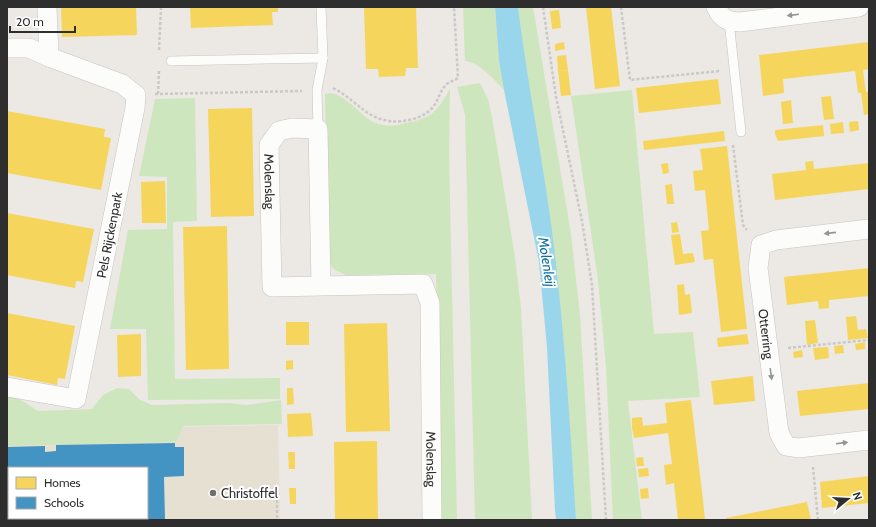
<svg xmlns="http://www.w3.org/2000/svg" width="876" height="527" viewBox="0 0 876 527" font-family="Cabin,sans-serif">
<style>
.education{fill:#e6e0d3;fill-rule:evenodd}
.green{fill:#cee6be}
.water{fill:#99d6ec}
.homes{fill:#f6d55c}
.schools{fill:#4393c3;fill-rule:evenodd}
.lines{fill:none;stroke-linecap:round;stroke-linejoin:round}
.lane-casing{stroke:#c5c4c5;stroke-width:10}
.street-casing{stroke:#c5c4c5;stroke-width:20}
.path{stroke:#c9c9c8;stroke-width:2.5;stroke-dasharray:3 2;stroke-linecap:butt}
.lane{stroke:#fcfcfb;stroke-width:9}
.street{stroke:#fcfcfb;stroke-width:19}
.oneway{fill:#959594}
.poi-dot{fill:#706f6e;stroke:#fff;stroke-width:1.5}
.labels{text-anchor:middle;stroke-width:4;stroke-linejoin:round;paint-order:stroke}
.street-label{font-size:13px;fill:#2e2e2e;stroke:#fff}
.poi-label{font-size:13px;fill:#2e2e2e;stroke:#fff;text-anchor:start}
.water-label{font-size:14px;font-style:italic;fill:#0d6fa3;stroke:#fff}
</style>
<rect width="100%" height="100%" fill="#ece8e4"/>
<path class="education" d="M278,425L280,520H7V430ZM9,468H147V518H9Z"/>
<g class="green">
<path d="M463,7H495L499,61L504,90C496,81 478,61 465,61Z"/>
<path d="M518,7H533L571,234L580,315L592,520H576L557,272L544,178L527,80Z"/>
<path d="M480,83L488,99L492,117L515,257L521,308L532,520H475L465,115L457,87Z"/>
<path d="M450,89L449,153L457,520H441L436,274L346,275L333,269L328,258L325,94C342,88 360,117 376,123C385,127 397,126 406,123C433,118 436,112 450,89Z"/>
<path d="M632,90L654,334L693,332L700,397L628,401L642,520H613L606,367L598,280L571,96Z"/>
<path d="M195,98L197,221L173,222L175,379L280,378V399L148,400L146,329H110L128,230L167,229V177L139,176L155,99Z"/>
<path d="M117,388L129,389L140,400L152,405L228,403L247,405L281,400L282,424L183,426L176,442L7,446V396L16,397L38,411L92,409L103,395Z"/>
</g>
<path class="water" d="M495,7H518C529,96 548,184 557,273C566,355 571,438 576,520H556L555,510L547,347L539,262L504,90L499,61Z"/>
<g class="homes">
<path d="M61,7H136L137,35L62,37Z"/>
<path d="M190,7H278V12H272L273,25L191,28Z"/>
<path d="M364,7H416L418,68H406L405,76L379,77L378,69H366Z"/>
<path d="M586,7H611L620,86L595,89Z"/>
<path d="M559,10L561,28L552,29L550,11Z"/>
<path d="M564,42L565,49L555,51V44Z"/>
<path d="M869,42V69L863,70L866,92L869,91V114L864,115L861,93H858L855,71L783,79L784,93L763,96L759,55Z"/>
<path d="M566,55L568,70L558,71L557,56Z"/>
<path d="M568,70L571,95L561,96L558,71Z"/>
<path d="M718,79L721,104L639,113L636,88Z"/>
<path d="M831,96L834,119L824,120L821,97Z"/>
<path d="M791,100L793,123L783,124L781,102Z"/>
<path d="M252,108L254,216L211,217L208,109Z"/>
<path d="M7,111L105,129L104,137L111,138L101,190L7,173Z"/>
<path d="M858,121L859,130L850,132L849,122Z"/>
<path d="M843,122L844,133L831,134L830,124Z"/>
<path d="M823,125L824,136L778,141L775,134V130Z"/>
<path d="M724,131L725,141L644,150L643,141Z"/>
<path d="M727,146L747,329L721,332L713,259L704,260L703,252L701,231L709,230L705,190L695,191L693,171L703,170L700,149Z"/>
<path d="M813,161L814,169L869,163V189L775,200L772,174L806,170L805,162Z"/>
<path d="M668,163L669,173L663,174L661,164Z"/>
<path d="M165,181L166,223H142L141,182Z"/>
<path d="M672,184L674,204H667L665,185Z"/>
<path d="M7,213L94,229L83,282L76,281L75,288L7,275Z"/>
<path d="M677,222L679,232L672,233L671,223Z"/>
<path d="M227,226L229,369L186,370L183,227Z"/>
<path d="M680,234L683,254L693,253L695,262L675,265L671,235Z"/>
<path d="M869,268V296L829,300V308L819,309L818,301L787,305L784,277Z"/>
<path d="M684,284L685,295L690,294L692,313L679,315L677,285Z"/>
<path d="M7,313L75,326L65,379L58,378L57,385L7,375Z"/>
<path d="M856,316L858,330L866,329L868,338L848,340L846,317Z"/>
<path d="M815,320L818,343L807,345L805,321Z"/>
<rect x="286" y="322" width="23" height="23"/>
<path d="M387,323L390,431L346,432L344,324Z"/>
<path d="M141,334V376L118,377L117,335Z"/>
<path d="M747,334L749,344L718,347L717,338Z"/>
<path d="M865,342V349L856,350L855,344Z"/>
<path d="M843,345L844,353L835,354L834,346Z"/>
<path d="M828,347L829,358L815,360L813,348Z"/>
<path d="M802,350L803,357L794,358L793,352Z"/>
<path d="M293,360V369L286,370V361Z"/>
<path d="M753,376L755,401L714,405L711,381Z"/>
<path d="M869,383V409L800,416L797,391Z"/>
<path d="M287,388H293L294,404L287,405Z"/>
<path d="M691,400L703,500L705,520H678L674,483L666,485L664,465L672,464L668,433L634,438L632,428V418L642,417L643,426L667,423L665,403Z"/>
<path d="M311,413L313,436L288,437L287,414Z"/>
<path d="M377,441L378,520H335L334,442Z"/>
<path d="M288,452H295V469H289Z"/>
<path d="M643,457L644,466H637L636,458Z"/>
<path d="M648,468L649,476L639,477L638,469Z"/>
<path d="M869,476V503L822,508L820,482Z"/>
<path d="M289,488H296V504H290Z"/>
<path d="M648,488L649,498L641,499L640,489Z"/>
<path d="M807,502L811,520H726V518Z"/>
</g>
<path class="schools" d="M175,443V447H184V476L164,477L165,520H7V447L45,446V452L56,451V445ZM9,468H147V518H9Z"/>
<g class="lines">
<g class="lane-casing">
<g id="lane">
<path d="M729,21L741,132"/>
<path d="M171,61L323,58"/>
<path d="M318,129L317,90L323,58L321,7"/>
</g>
</g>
<g class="street-casing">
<g id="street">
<path d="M47,7L49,57"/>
<path d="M716,7C722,20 727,21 740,22L859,7"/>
<path d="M7,48H29L49,57L122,84L136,95L135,108L76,399L7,387"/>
<path id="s1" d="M869,229L776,240L761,245L758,268L779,433L786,446L798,448L869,440"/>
<path id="s2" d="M321,286L318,129L292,128L279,131L269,145L272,287L423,284L430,303L432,520"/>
</g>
</g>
<g class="path">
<path d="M543,7L556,97L582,221L592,285L606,520"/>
<path d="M621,7L630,80L720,71"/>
<path d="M159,50L161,7"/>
<path d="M333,88C359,101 369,125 403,121C412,120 422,117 429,111C438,104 438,94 445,86C448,82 455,80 458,78L454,7"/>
<path d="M155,94L302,91"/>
<path d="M158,94L159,71"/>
<path d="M733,145L743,225L747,230"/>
<path d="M788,348L869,340"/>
<path d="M813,467L818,520"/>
<path d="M277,495V520"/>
</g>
<use href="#lane" class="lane"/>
<use href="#street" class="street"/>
</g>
<defs><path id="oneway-solid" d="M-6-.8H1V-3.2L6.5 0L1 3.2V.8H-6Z"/></defs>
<g class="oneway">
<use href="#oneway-solid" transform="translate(793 15) rotate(173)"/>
<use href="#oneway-solid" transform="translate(830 233) rotate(174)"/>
<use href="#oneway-solid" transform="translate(771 374) rotate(82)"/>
<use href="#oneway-solid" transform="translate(842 443) rotate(-7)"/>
</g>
<circle class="poi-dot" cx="213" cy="493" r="4"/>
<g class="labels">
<g class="street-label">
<text dy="5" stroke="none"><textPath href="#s2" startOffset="250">Molenslag</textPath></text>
<text transform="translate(109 235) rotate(-79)" y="5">Pels Rijckenpark</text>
<text dy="5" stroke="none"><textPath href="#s1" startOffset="199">Otterring</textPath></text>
<text dy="5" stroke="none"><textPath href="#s2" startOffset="683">Molenslag</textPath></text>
</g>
<g class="poi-label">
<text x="221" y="498">Christoffel</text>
</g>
<g class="water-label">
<text transform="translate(547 262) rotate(81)" y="5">Molenleij</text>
</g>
</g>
<rect width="876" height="527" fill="none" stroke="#2e2e2e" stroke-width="16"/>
<rect x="8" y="467" width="140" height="52" fill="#ffffff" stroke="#ababab"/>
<rect x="16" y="477" width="20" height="12" fill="#f6d55c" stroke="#ababab"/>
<text x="44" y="487" font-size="12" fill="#2e2e2e">Homes</text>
<rect x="16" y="497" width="20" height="12" fill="#4393c3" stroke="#ababab"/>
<text x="44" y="507" font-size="12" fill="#2e2e2e">Schools</text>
<g transform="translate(848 499) rotate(72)" stroke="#ffffff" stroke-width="3" paint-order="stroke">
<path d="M0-3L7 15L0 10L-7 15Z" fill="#2e2e2e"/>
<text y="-6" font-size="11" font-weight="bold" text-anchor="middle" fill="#2e2e2e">N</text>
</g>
<path d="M10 26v6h65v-6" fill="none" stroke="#2e2e2e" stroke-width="2"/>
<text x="16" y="26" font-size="12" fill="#2e2e2e" stroke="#ffffff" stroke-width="3" paint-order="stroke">20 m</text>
</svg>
